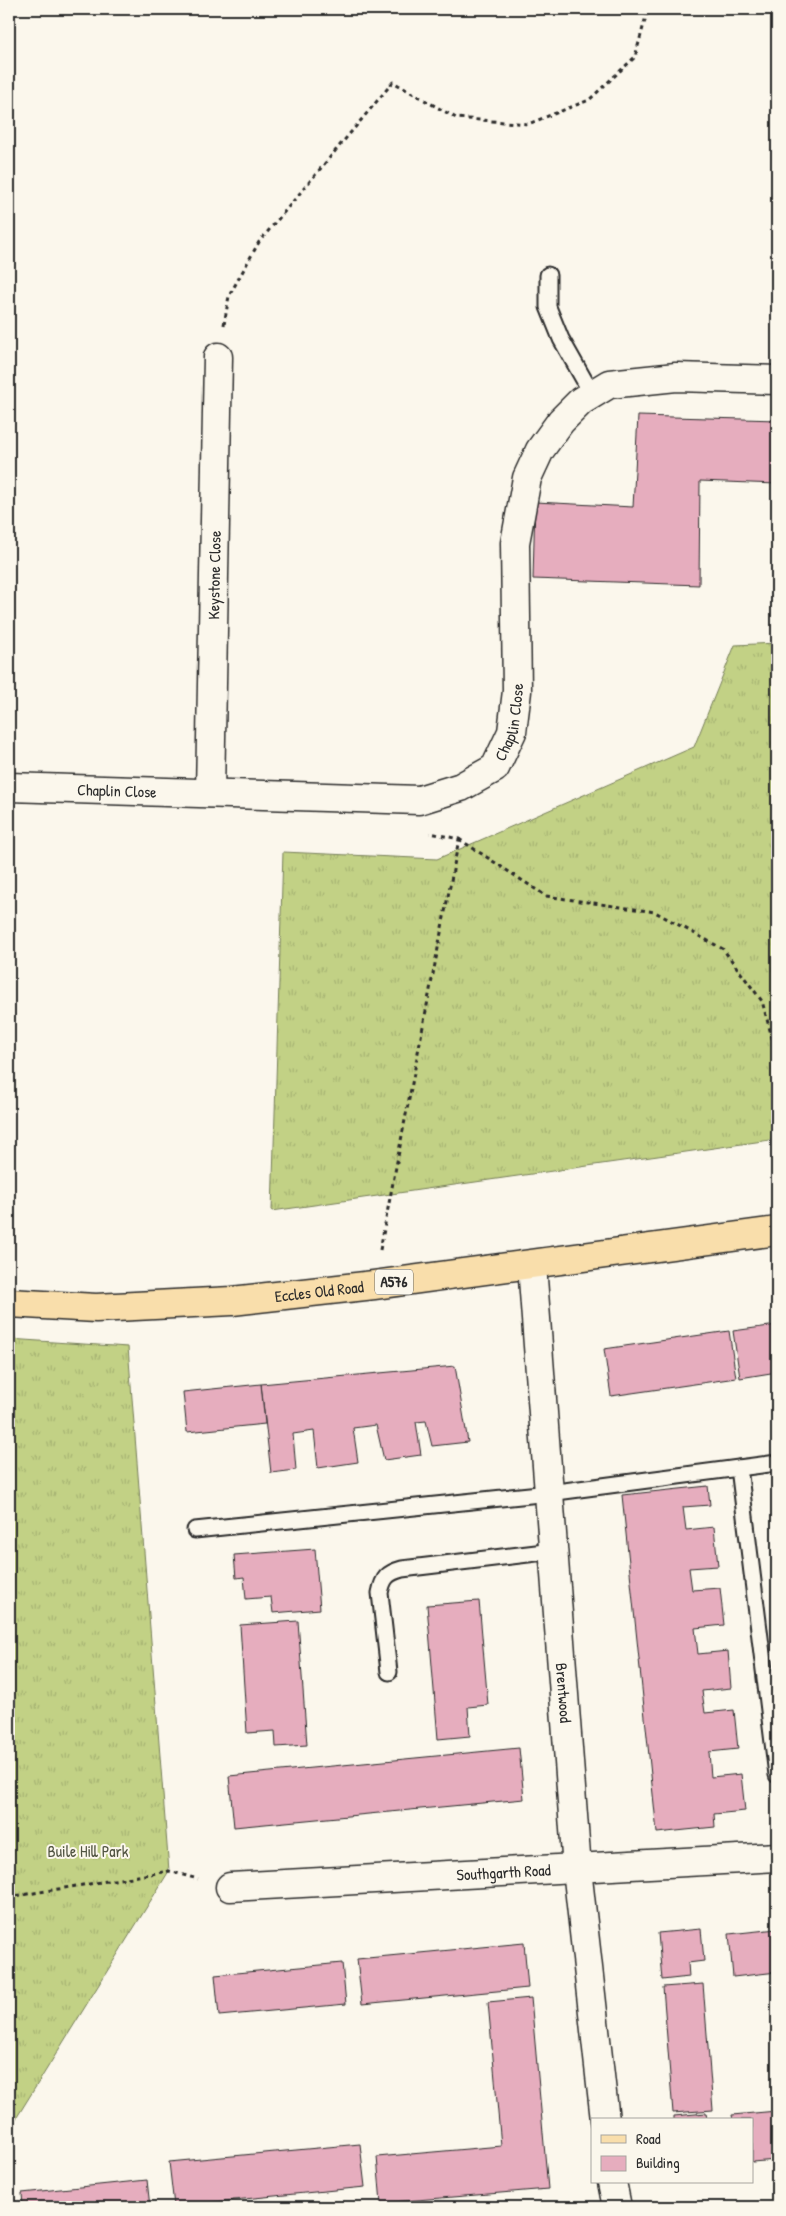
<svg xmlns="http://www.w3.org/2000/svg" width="786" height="2216" viewBox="0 0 786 2216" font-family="'Patrick Hand',sans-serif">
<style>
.grass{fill:url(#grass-tufts);stroke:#767e58}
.building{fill:#e6adbe;stroke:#2b2b2b}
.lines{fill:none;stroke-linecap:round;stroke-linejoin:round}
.lane-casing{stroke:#2b2b2b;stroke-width:19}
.street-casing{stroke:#2b2b2b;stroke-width:31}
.primary-casing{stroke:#2b2b2b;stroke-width:31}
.path{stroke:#2b2b2b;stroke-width:3;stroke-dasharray:4 4;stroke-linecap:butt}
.lane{stroke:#fbf7ec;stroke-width:15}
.street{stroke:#fbf7ec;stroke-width:28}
.primary{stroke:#f9deab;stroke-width:28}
.labels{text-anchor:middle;stroke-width:4;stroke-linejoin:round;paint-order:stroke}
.shield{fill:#fbf7ec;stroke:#696865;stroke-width:1}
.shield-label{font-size:15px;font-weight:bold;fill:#2b2b2b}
.street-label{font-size:16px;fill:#2b2b2b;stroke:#fbf7ec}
.park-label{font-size:16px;fill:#515442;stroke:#fbf7ec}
</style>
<defs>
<pattern id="grass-tufts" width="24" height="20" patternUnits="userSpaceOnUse" patternTransform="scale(1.25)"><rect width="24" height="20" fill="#c2d185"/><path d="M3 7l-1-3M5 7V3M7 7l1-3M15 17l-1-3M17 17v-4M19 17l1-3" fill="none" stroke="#a7b473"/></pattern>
</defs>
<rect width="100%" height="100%" fill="#fbf7ec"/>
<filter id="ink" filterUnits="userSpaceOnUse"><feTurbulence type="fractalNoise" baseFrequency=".02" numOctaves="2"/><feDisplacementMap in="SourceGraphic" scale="10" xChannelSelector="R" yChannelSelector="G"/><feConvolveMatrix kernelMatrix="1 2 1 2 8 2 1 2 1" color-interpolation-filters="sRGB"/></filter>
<g filter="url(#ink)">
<g class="grass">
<path d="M777,643V1139L272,1211L283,852L437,859L694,747L735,645Z"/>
<path d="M9,1339L128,1347L169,1871L9,2130Z"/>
</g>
<g class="building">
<path d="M638,416L777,420V484L700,481L699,585L533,579L535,502L633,507Z"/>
<path d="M777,1325V1372L740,1378L733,1331Z"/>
<path d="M729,1331L736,1378L611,1396L604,1349Z"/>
<path d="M455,1366L468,1442L432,1446L426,1421L416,1422L421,1455L384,1460L376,1425L353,1428L358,1462L318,1468L314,1431L293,1434L296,1470L271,1473L261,1384Z"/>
<path d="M261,1384L265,1424L187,1432L183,1392Z"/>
<path d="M708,1486L710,1505L683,1507L686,1530L714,1527L718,1566L689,1568L692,1590L720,1588L724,1625L695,1628L698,1654L728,1651L731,1688L702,1691L705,1713L734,1710L738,1749L709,1752L711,1777L741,1774L745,1811L714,1814L715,1827L657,1833L622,1495Z"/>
<path d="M315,1549L320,1609L273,1613L271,1597L246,1599L244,1577L236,1578L234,1555Z"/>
<path d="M479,1601L488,1705L468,1707L470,1736L438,1739L427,1605Z"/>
<path d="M298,1621L307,1745L276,1747L275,1731L247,1733L240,1625Z"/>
<path d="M519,1748L524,1799L234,1827L229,1776Z"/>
<path d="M701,1929L704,1961L688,1963L689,1977L662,1980L658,1933Z"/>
<path d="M777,1929V1972L733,1977L729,1934Z"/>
<path d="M524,1943L528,1988L362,2004L357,1959Z"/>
<path d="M342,1963L346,2004L219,2016L215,1975Z"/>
<path d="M703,1984L713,2110L673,2113L663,1987Z"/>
<path d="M531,1998L548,2189L381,2203L377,2157L501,2146L488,2002Z"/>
<path d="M777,2111V2160L752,2162V2120H733L732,2115Z"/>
<path d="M706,2113L707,2120H674V2116Z"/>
<path d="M360,2144L365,2187L174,2206L169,2162Z"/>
<path d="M147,2180L150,2207H23L22,2193Z"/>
</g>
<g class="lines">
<g class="lane-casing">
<g id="lane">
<path d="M548,275V307L561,339L592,394"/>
<path d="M739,1468L777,1775"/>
<path d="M195,1530L549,1493L777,1463"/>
<path d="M389,1672L380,1593C383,1578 387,1573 402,1569L553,1551"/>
</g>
</g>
<g class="street-casing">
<g id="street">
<path id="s1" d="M9,787L419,800L461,787L495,768L512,732L517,691L515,543L527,478L540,450L561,421L581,401L609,384L676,377L777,380"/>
<path id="s2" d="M210,793L218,357"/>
<path id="s3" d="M532,1265L577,1869L605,2120"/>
<path id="s4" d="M230,1887L777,1857"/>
<path d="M612,2182L617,2207"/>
</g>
</g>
<g class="primary-casing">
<g id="primary">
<path id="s5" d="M9,1303L96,1308L232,1301L374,1285L777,1231"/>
</g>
</g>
<g class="path">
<path d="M224,325L229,296L259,242L393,82L456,118L528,124L589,100L635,57L648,9"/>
<path d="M459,839L546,896L655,912L723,949L762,1001L777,1056"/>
<path d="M380,1250L459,839L430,833"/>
<path d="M9,1897L169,1871L198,1879"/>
</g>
<use href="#lane" class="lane"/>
<use href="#street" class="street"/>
<use href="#primary" class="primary"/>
</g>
</g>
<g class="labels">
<rect class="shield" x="375" y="1269.5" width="38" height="25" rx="4"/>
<g class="shield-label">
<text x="394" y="1287">A576</text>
</g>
<g class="street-label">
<text dy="6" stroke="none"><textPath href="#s2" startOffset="218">Keystone Close</textPath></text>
<text dy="6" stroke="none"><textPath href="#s1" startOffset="542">Chaplin Close</textPath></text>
<text dy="6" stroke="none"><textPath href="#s1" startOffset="108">Chaplin Close</textPath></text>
<text dy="6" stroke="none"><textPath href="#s5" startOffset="311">Eccles Old Road</textPath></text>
<text dy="6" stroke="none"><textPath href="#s3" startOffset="429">Brentwood</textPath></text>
<text dy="6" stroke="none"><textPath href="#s4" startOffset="274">Southgarth Road</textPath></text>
</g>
<g class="park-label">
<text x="88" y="1857">Buile Hill Park</text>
</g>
</g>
<rect width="786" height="2216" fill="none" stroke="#fbf7ec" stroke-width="30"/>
<rect x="15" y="15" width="756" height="2186" fill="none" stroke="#2b2b2b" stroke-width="2" filter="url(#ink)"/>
<rect x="591" y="2118" width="162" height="65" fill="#fbf7ec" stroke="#a8a59f"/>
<rect x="601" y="2135" width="25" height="8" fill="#f9deab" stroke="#a8a59f"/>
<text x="636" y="2144" font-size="15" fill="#2b2b2b">Road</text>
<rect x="601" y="2156" width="25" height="15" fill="#e6adbe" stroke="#a8a59f"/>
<text x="636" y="2168" font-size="15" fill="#2b2b2b">Building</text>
</svg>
